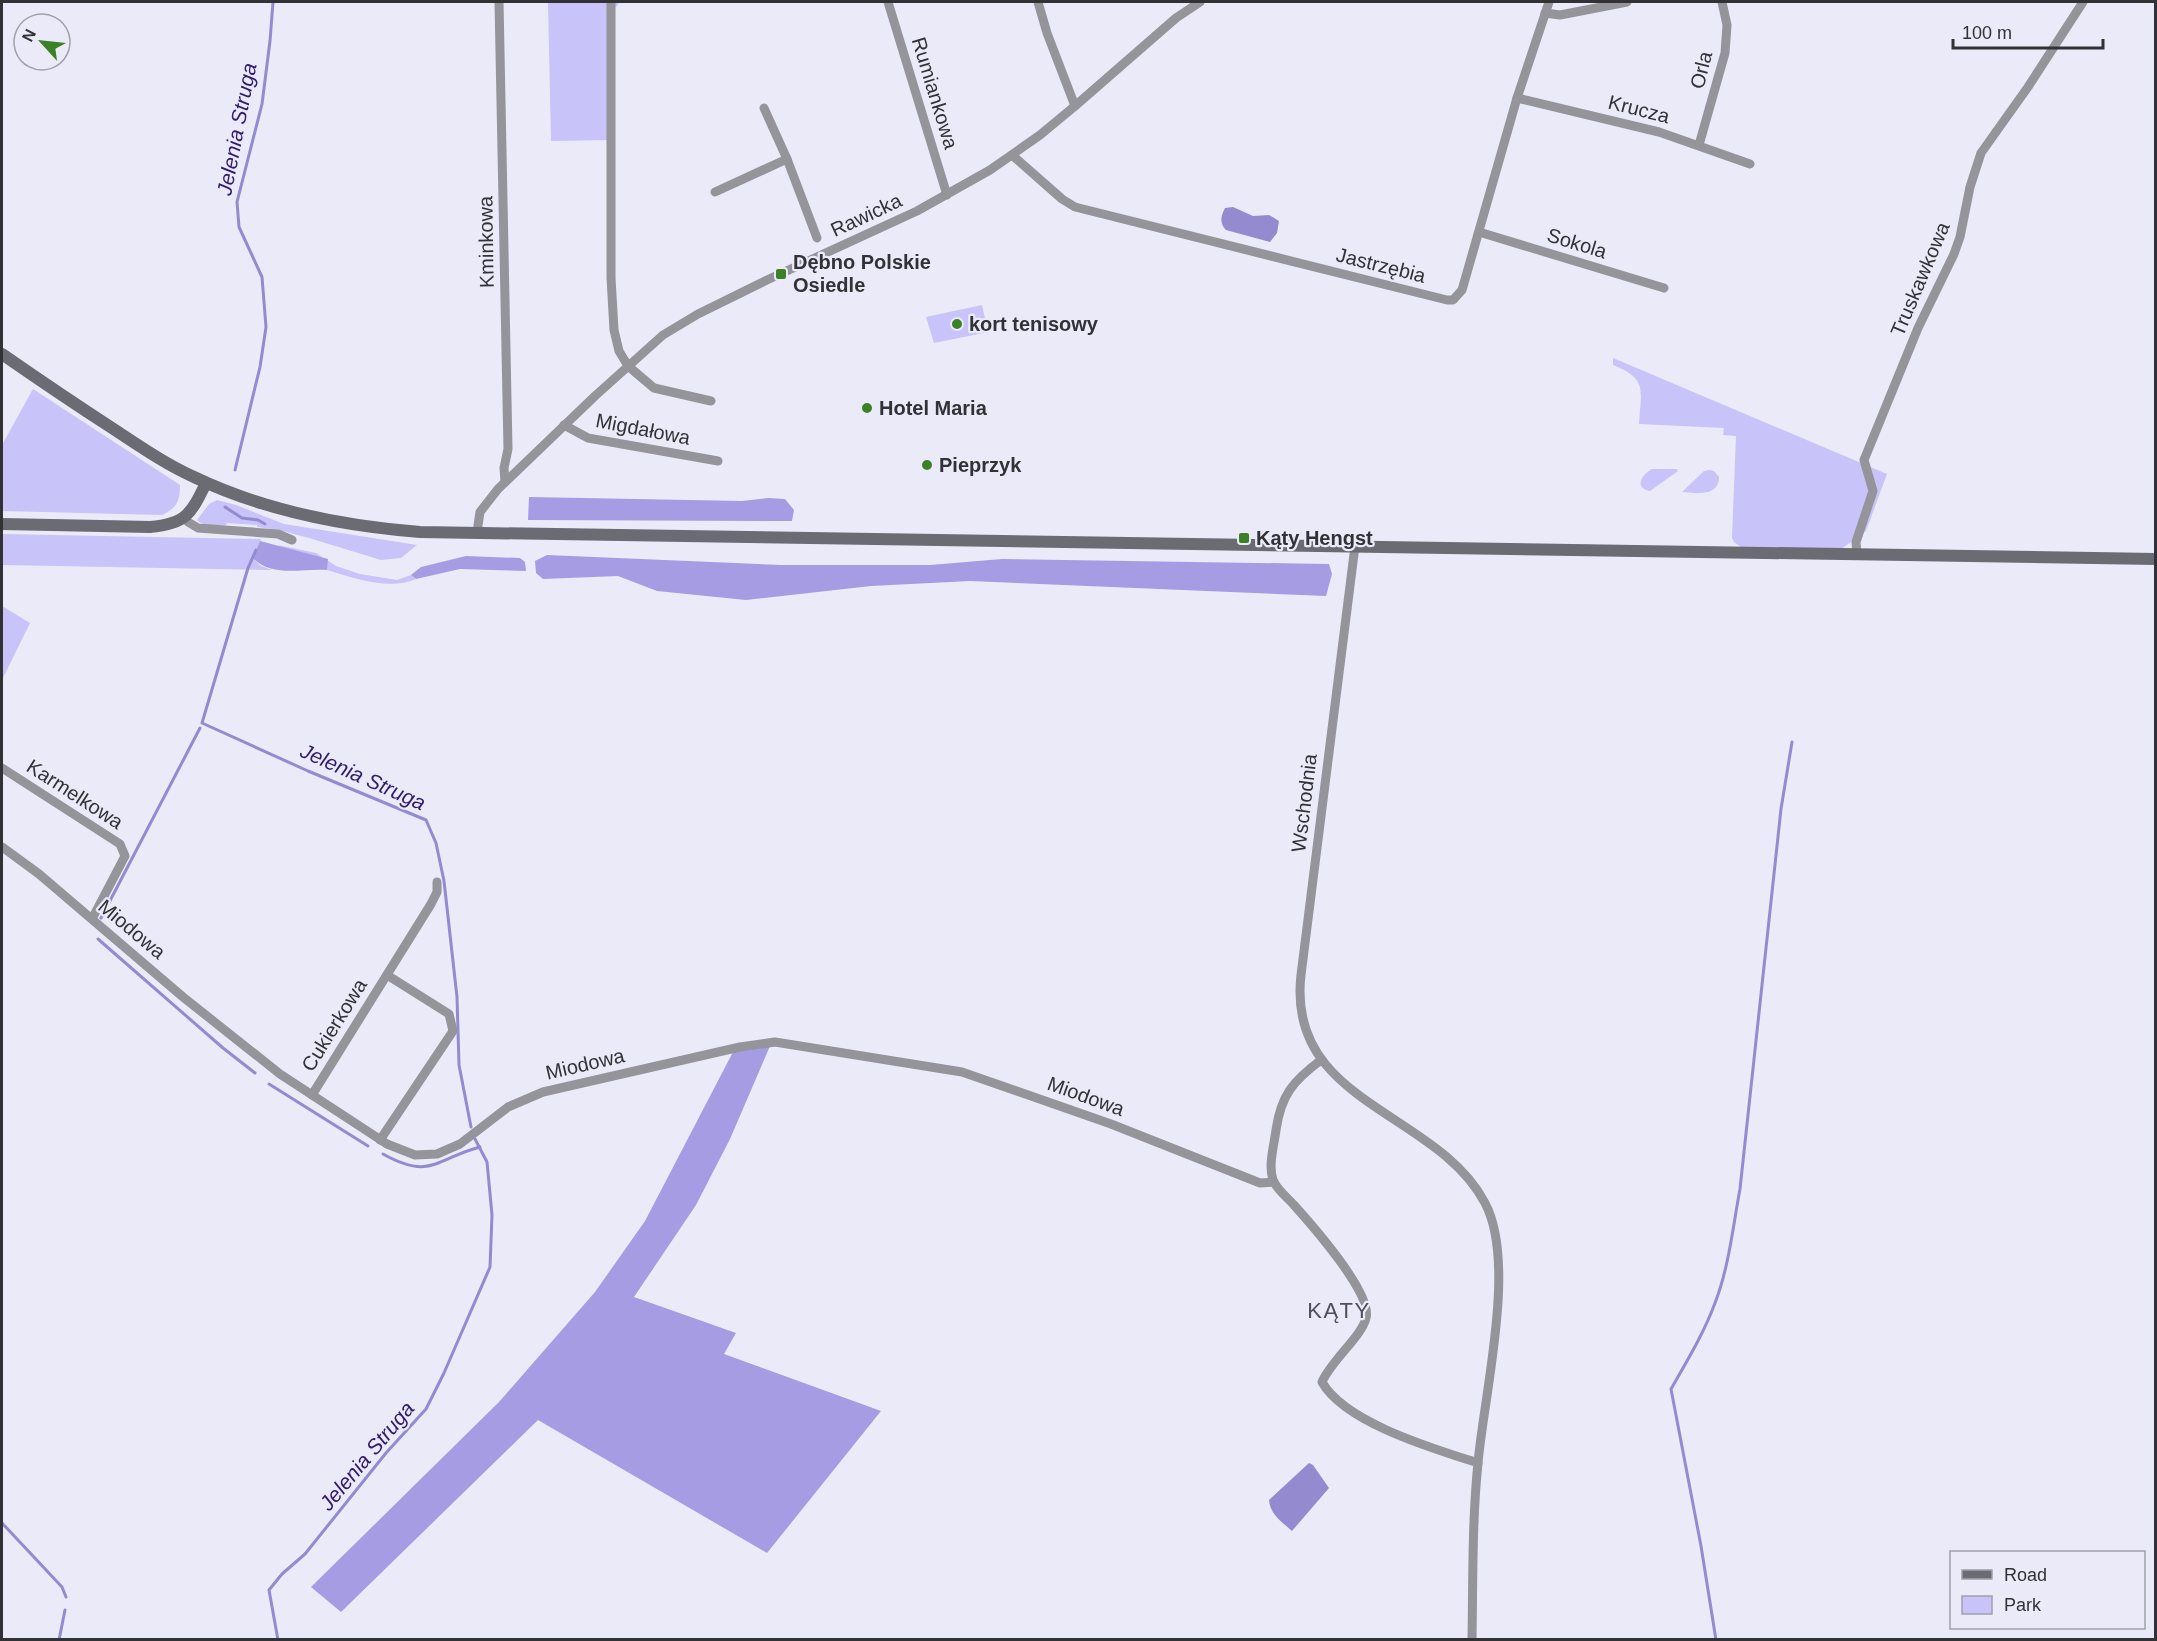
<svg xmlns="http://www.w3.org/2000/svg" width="2157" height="1641" viewBox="0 0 2157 1641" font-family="Helvetica,sans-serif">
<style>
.green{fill:#c8c3f8}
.forest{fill:#a59ce3}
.water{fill:#938ad0}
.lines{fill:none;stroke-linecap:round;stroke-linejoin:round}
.stream{stroke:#938ad0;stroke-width:3}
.street{stroke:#94949a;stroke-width:9}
.secondary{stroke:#6b6b73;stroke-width:12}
.poi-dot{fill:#3b8226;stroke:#ebeaf8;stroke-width:2}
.labels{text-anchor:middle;stroke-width:4.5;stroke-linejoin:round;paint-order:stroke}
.street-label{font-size:20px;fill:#313136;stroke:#ebeaf8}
.poi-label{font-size:20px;font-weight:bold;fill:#313136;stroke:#ebeaf8;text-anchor:start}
.water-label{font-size:21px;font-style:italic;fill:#321a6c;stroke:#ebeaf8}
.quarter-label{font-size:22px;letter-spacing:1.5px;fill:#4f4e5a;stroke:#ebeaf8}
</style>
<rect width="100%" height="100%" fill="#ebeaf8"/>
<g class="green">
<path d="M548,2H620L616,7H612L611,140L551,141Z"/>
<path d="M982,305L988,332L934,343L926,317Z"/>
<path d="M1613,358L1887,474L1866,531L1840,550L1741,547L1734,542L1732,538L1736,436L1723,435L1724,428L1639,424C1641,390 1648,379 1613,365Z"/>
<path d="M33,389L180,485C180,501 177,508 162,515L2,511V445Z"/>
<path d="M1652,469H1677L1678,471L1650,491C1634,488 1641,475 1652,469Z"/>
<path d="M1709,470L1714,471L1719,477C1719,497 1696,493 1682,492L1704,471Z"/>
<path d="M217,500L236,505L284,524L417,545L401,558L381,560L309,538L279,530L257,527V525L227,523L226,525C216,525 204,527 197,520L209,504Z"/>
<path d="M2,534L261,539L253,558L261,566L272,570L2,565Z"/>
<path d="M278,545L316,553L336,566L360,574L397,580L411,575L416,579C389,591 354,578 327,570V559L287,550Z"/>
<path d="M2,606L30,623L2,680Z"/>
</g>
<g class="forest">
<path d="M529,497L742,501L768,498L785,499L794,510L792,521L528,520Z"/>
<path d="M260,541L328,559L327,570C302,568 272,578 253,558Z"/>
<path d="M547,555L781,565H930L1002,559L1329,564L1332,574L1326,596L970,581L871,586L746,600L657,591L618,576L543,579L536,573L535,561Z"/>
<path d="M466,556L520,558L525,562L526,571L460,569L416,579L411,575L421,567Z"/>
<path d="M770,1046L730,1139L696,1205L634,1297L736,1333L724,1354L881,1411L767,1553L538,1420L341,1612L311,1587L499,1402L595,1292L645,1221L733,1052Z"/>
</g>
<g class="water">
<path d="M1233,207L1253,216L1269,215L1279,221L1277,233L1270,242L1226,230C1219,223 1221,216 1225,208Z"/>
<path d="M1309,1463L1313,1465L1329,1488L1292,1531C1282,1522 1270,1514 1269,1500Z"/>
</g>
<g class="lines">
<g class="stream">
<path d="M235,470L260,367L266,327L262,277L239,227L237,202L262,104L270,41L273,2"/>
<path d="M225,507L242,518L258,520L265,524"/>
<path d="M256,550L248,568L202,723L308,771L426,820L436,843L444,881L457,997L459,1065L471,1127"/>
<path d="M101,918L200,728"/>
<path d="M98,939L223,1048L255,1073"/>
<path d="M269,1084L368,1146"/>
<path d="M383,1154C431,1181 437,1158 480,1147"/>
<path d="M2,1523L62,1587L66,1597"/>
<path d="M59,1640L65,1610"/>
<path d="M278,1640L269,1590L282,1574L305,1554L386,1453L426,1409L444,1373L490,1267L492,1215L487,1162L475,1139"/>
<path d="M1716,1640L1701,1546L1671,1389C1687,1361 1704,1333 1715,1303C1729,1267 1733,1226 1740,1189L1781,809L1792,742"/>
</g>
<g class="street">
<path d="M499,2L508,449L504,468L505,482"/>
<path d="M611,2V278L614,330L619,351L628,366L654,388L711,401"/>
<path d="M888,2L947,195"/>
<path d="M1038,2L1047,33L1075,106"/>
<path d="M1545,13L1560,15L1627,2"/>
<path d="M1517,98L1659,132L1750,164"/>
<path d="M764,108L787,159L817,238"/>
<path d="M1699,145L1725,53L1727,25L1722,2"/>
<path d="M1012,155L1062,199L1075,207L1447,300H1453L1462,290L1517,98L1549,2"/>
<path d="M715,192L787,159"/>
<path d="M1479,232L1664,288"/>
<path d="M564,425L588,438L718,461"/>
<path d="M185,517L188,522L198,528L278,534L292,540"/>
<path d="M477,532L480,512L498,489L595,396L663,335L698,314L767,280L917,211L990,170L1040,135L1075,106L1176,18L1200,2"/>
<path d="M1355,546L1301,975C1286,1104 1437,1111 1485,1203C1517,1263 1484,1394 1478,1463C1472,1521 1473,1581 1472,1640"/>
<path d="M1857,554L1856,542L1873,491L1864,460L1918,328L1954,254L1960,237L1970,187L1981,153L2028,87L2083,2"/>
<path d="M2,768L120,844L125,856L92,919"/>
<path d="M2,847L39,874L183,997L280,1074L387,1144L415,1155L437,1154L460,1144L508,1107L543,1092L740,1047L775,1042L962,1072L1111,1124L1260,1183L1274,1182"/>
<path d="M1321,1060C1293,1081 1281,1095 1276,1130C1274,1146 1268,1165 1273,1180C1276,1189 1288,1198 1294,1205C1311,1224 1373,1294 1366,1318C1362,1336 1331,1361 1322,1382C1345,1423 1435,1449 1478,1463"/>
<path d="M312,1095L431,904L437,892V882"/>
<path d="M380,1140L453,1031L449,1014L387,975"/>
</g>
<g class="secondary">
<path d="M2,354C38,379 75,404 112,428C138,445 165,464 194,477C265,511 343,526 420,532L2156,559"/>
<path d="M2,524L150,527C186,524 191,514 206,483"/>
</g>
</g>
<g class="poi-dot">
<rect x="775" y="268" width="12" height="12" rx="3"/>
<circle cx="957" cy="324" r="6"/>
<circle cx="867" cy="408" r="6"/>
<circle cx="927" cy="465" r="6"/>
<rect x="1238" y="532" width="12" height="12" rx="3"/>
</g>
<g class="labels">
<g class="street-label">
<text transform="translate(1701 70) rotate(-76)" y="7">Orla</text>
<text transform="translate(935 93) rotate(73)" y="7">Rumiankowa</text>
<text transform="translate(1639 109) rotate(14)" y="7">Krucza</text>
<text transform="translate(866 215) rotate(-25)" y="7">Rawicka</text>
<text transform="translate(486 242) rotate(-91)" y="7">Kminkowa</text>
<text transform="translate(1577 243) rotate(17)" y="7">Sokola</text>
<text transform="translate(1381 265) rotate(14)" y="7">Jastrzębia</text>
<text transform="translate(1920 279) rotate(-67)" y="7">Truskawkowa</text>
<text transform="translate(643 429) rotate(11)" y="7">Migdałowa</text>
<text transform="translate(75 794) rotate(33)" y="7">Karmelkowa</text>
<text transform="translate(1304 803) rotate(-83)" y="7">Wschodnia</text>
<text transform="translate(132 929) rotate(40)" y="7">Miodowa</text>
<text transform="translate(334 1025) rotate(-58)" y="7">Cukierkowa</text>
<text transform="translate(585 1064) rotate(-13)" y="7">Miodowa</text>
<text transform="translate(1086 1096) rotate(20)" y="7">Miodowa</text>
</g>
<g class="poi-label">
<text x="793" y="269">Dębno Polskie<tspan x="793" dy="23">Osiedle</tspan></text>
<text x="969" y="331">kort tenisowy</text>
<text x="879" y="415">Hotel Maria</text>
<text x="939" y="472">Pieprzyk</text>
<text x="1256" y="545">Kąty Hengst</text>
</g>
<g class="water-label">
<text transform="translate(237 129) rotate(-79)" y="7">Jelenia Struga</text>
<text transform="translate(363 777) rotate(24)" y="7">Jelenia Struga</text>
<text transform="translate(367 1456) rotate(-50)" y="7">Jelenia Struga</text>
</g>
<g class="quarter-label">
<text x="1339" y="1318">KĄTY</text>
</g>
</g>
<rect width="2157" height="1641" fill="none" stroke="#313136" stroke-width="6"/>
<rect x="1950" y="1551" width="195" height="78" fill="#ebeaf8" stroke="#a1a0aa" stroke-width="1.5"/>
<rect x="1962" y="1570" width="30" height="9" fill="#6b6b73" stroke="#a1a0aa" stroke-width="1.5"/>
<text x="2004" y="1581" font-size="18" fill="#313136">Road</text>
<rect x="1962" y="1596" width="30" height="18" fill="#c8c3f8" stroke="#a1a0aa" stroke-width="1.5"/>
<text x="2004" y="1611" font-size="18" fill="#313136">Park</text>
<g transform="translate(42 42) rotate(297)"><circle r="28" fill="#ebeaf8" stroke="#a1a0aa" stroke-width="1.5"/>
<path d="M0-4.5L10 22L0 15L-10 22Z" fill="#3b8226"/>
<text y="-9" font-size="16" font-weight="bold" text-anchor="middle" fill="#313136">N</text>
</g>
<path d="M1953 39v9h150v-9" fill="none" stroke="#313136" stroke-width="3"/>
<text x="1962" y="39" font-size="18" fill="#313136" stroke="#ebeaf8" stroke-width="4.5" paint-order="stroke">100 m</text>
</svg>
